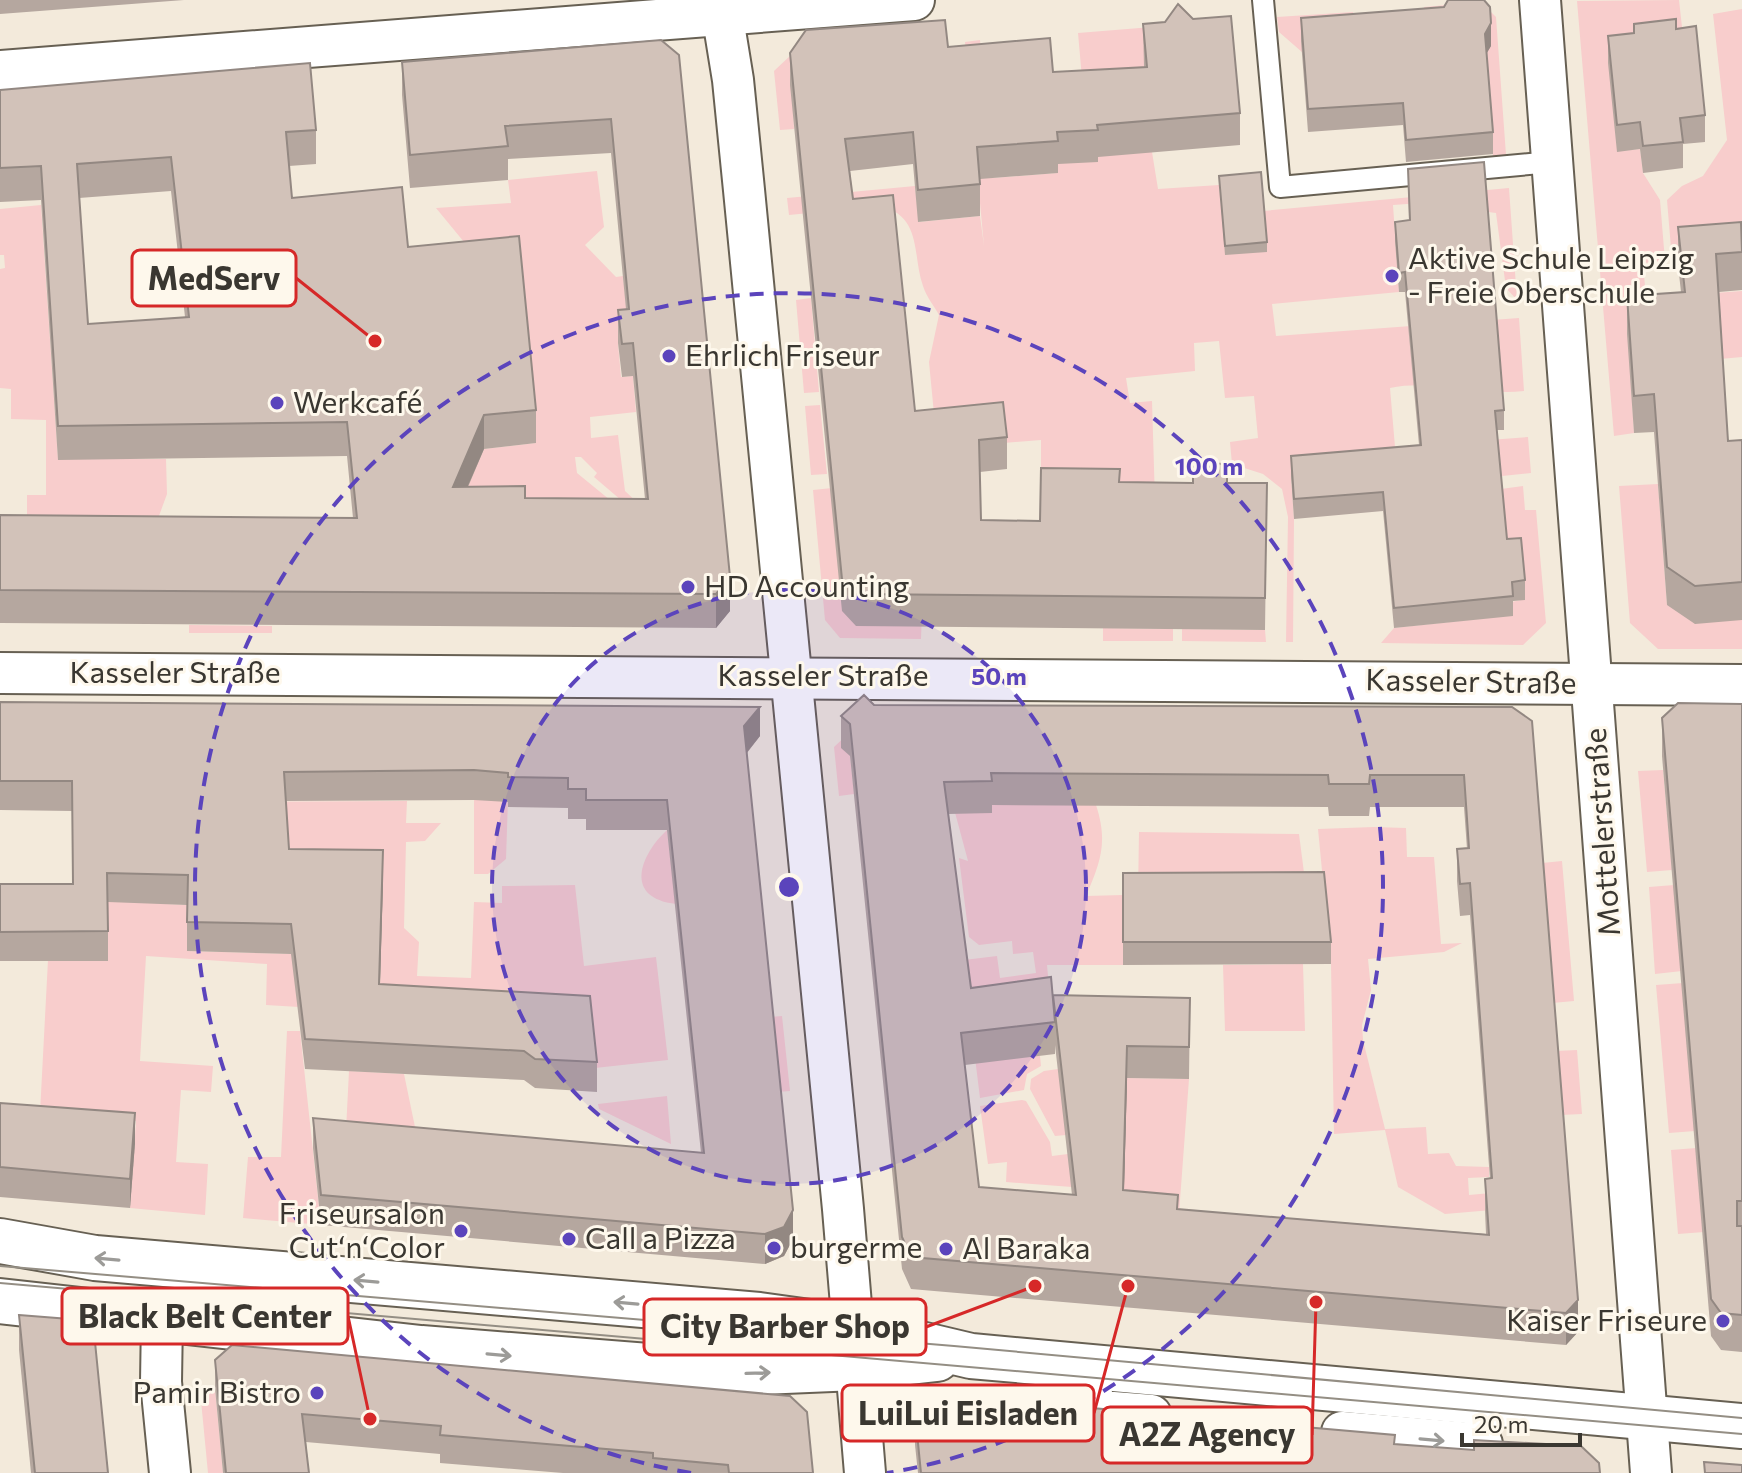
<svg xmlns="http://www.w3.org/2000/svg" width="1742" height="1473" viewBox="0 0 1742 1473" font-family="Commissioner,sans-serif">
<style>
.green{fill:#f8cdcc}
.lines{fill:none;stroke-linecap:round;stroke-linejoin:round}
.service-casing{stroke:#676053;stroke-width:24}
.minor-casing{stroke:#676053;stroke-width:44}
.secondary-casing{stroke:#676053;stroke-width:48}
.service{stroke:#fff;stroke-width:20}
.minor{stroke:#fff;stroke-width:40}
.secondary{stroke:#fff;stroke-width:44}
.tram{stroke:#948e84;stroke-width:2}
.wall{fill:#b5a79f;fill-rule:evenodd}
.shaded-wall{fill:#938882}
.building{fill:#d2c2b9;stroke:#938882;stroke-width:2;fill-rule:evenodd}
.oneway{stroke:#9c9b98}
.ring{fill:none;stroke:#5b44bc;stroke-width:4;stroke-dasharray:14 10}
.poi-dot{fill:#5b44bc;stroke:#fef8ec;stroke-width:3}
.labels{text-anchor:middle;stroke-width:6;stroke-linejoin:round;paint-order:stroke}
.poi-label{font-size:30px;fill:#3a3731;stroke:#fef8ec;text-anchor:start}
.street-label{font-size:30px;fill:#3a3731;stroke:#fef8ec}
.centre{fill:#5b44bc;stroke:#fef8ec;stroke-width:4}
.ring-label{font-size:24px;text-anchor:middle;font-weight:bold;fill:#5b44bc;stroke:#fef8ec;stroke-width:6;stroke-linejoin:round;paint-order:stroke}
.leader{fill:none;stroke:#d62828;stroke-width:3}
.callout-dot{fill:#d62828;stroke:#fef8ec;stroke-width:3}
.callout{fill:#fef8ec;stroke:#d62828;stroke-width:3}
.callout-label{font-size:32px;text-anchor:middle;font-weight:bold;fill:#3a3731}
</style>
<rect width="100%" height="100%" fill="#f3eadb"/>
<g class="green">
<path d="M1679,0L1683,36L1617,151L1640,149L1643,173L1660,200L1665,261L1643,263L1646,298L1742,291V357L1720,359L1628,334L1634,433L1614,436L1577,1Z"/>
<path d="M1481,2L1496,17L1506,155L1493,156L1485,56L1426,32L1424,7Z"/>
<path d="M1742,9V270L1740,260L1678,265L1672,260L1667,200L1682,186L1703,176L1727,140L1713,14Z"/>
<path d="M1353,12L1356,37L1302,41V52L1279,32L1277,17Z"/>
<path d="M1226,21L1152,152L1158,189L1219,185L1226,255L1263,211L1509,188L1517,300L1506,288L1496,213L1421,203L1393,205L1399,292L1272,304L1276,336L1519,318L1524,391C1480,396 1433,379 1390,388L1395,447L1528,437L1531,473L1464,480L1291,476L1294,519L1293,642H1286L1288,517L1282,489L1263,474L1232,464L1230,442L1258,438L1254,396L1225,398L1219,341L1194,343L1195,371L1126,378L1130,403L1152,401L1155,501L1041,500V440L1004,443L935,424L929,362L939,315C934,306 926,296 923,286C912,256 923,216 880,206L789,215L787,198L915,186L919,222L980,216L984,246L965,42L980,40L993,178L1057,173V164L1084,101L1078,33Z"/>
<path d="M791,55L794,129L780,130L774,71Z"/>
<path d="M597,171L604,227L585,245L616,277L623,276L630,342L618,344L621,377L633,376L636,412L590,417L591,438L618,435L625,491L641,506L635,512L594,477L597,473L581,457H575L577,473L632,518L465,492L484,449L536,443L467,275L464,242L436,208L511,203L508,180Z"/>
<path d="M41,205L58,459H166L167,494L156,524L27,533V495H46V420L11,419V389L0,388V269L5,268L4,255H0V209Z"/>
<path d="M811,298L819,392L804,393L796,300Z"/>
<path d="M820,405L827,474L811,475L805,406Z"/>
<path d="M927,478L921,639L840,638L825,620L813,490Z"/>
<path d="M1658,484L1667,605L1742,620V649H1658L1630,623L1619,486Z"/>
<path d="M1523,486L1525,510H1536L1546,623L1523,645L1381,643L1394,628L1513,615L1512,602L1525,599L1507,558L1501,489Z"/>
<path d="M189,625L272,626V633H189Z"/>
<path d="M1103,628L1173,629V641H1103Z"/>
<path d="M1182,629L1265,630L1266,642L1182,641Z"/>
<path d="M865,718L850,756L854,794L839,796L834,747Z"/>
<path d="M1663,770L1672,870L1647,872L1638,771Z"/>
<path d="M508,799L506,859L488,874H474V800Z"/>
<path d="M407,801L406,823H441L425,841L406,842L404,928L419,942L417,976L471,978L474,902L502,903V886L575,885L584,966L656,957L668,1060L595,1068L497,1019L266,1005L267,964L146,956L140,1061L213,1066L211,1092L181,1090L176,1162L208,1164L205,1215L130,1208L136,1121L40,1113L48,960L107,881L166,904L188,905L187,951L294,954L380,986L383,864L288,863L191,802Z"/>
<path d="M953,805H1096C1108,842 1101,861 1086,896L1123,895V965H1047L1051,1009L968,997L964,960L997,956L1000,978L1036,973L1033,952L1013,954L1012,941L979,945L969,937L959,858L968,861Z"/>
<path d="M1374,827L1406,828L1407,857H1434L1441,944L1462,943L1444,952L1368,959L1371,990L1362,1025L1363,1040L1385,1129L1426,1127L1428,1154L1449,1153L1456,1166L1489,1167V1177L1468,1178L1469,1195L1491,1193L1492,1210L1445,1214L1398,1187L1385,1130L1334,1134L1331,964L1318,829Z"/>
<path d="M667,830L676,904C623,898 640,855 667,830Z"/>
<path d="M1139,832L1299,834L1307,896L1138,895Z"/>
<path d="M1562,861L1574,1001L1552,1003L1542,863Z"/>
<path d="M1674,885L1682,971L1655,974L1649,887Z"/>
<path d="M1303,964L1305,1031H1225L1223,965Z"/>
<path d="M1683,983L1695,1131L1669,1133L1656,985Z"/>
<path d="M969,1009L1040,1056L1041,1066L1027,1074L1024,1090L980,1098Z"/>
<path d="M782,1016L790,1091L778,1092L770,1017Z"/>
<path d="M287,1031H300L321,1225L243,1218L248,1157H281Z"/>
<path d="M1577,1050L1582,1114L1561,1115L1556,1051Z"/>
<path d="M1058,1069L1059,1077L1189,1079L1178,1227L1083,1219L1066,1135L1055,1136L1030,1089L1031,1079L1044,1071Z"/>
<path d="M349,1071L404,1074L421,1156L345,1150Z"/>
<path d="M667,1096L671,1144L599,1109L598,1104Z"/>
<path d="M1022,1100L1026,1101L1050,1142L1052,1156L1068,1154L1072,1187L1006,1182L1007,1162L988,1164L980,1106Z"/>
<path d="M1696,1148L1704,1232L1678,1234L1671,1150Z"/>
<path d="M215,1388L223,1473H208L200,1390Z"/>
</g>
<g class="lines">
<g class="service-casing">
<path id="service" d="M1263,0L1280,187L1552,162"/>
</g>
<g class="minor-casing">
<g id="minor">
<path d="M720,0L733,80L744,190L843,1209L865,1473"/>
<path d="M1540,0L1651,1473"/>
<path d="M0,71L914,0"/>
<path d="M0,673L1742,685"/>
<path d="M162,1318L161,1382L170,1473"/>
<path d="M1074,1365L1100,1411L1151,1415"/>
<path d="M1342,1432L1482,1444"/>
</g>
</g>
<g class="secondary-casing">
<g id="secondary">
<path d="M0,1241L95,1258L759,1315L853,1328L971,1356L1742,1426"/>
<path d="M0,1301L421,1348L736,1373L856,1368L937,1359"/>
</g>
</g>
<use href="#service" class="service"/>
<use href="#minor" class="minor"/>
<use href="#secondary" class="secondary"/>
<g class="tram">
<path d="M0,1266L954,1346L1742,1418"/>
<path d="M0,1283L1742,1434"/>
</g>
</g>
<g class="wall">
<path d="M0,0H184L0,14Z"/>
<path d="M1301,18L1491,46L1486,54L1493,132V154L1406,162L1403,125L1308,132L1301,41Z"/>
<path d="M1143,24L1240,113V145L1098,157V162L1058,164V173L980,179V216L918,222L913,164L850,171L853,199L915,411L1007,437V469L980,472L981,520L1040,521L1120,482L1267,483L1265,630L856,626L842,611L790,85V53L948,47L1053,72L1144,67Z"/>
<path d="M1634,24L1676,29L1705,115V142L1683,144V168L1643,173L1640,149L1617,152L1608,63V36L1634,33Z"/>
<path d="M661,40L730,611L716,628L0,623V515L353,518L347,456L58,460L41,200L0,202V90L316,130V164L289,166L292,198L408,247L536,410V443L484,449L468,487L525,498L645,499L633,376L622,377L618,343V310L626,309L611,153L508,159V180L410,188L402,95V62ZM171,191L185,317L88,324L79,198Z"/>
<path d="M1408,169L1504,410V430H1497L1507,539L1525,580V600L1513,601V616L1394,628L1383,511L1294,519L1291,476V456L1419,445L1405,292H1399L1395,241V222L1409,221Z"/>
<path d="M1219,176L1267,242V252L1225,255Z"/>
<path d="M1678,227L1742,232V290L1719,292L1728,441L1742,440V620L1695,624L1667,605L1654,432L1634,433L1627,334V296L1681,292L1678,265Z"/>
<path d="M0,702L760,736L747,753L793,1239L784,1256L765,1264L321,1225L313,1148V1118L701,1153L667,830H586V819H568V808L508,807V802L474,800L286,801L289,849L383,880L380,984L597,1062V1092L535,1088L524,1080L305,1069L291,954L187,951V905L108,902V961H0V884H72V811L0,810Z"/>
<path d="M1742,704V1352L1721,1350L1711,1336L1662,756V718Z"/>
<path d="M874,705L1512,707L1578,1332L1566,1345L911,1289L902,1269L850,756L841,748V716ZM992,805L1328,807L1329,816H1369L1370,807H1464L1467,849H1457V881L1460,916L1470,915L1490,1179H1485V1211L1486,1234L1178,1209L1124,1190L1127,1078L1189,1079L1190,998L1053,1002L971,988L948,814L992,813ZM1055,1045L1072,1195L979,1187L965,1065L1055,1054Z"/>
<path d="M1123,873L1331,942V964L1123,965Z"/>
<path d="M0,1103L135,1143L130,1208L0,1197Z"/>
<path d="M19,1315L108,1473H31L19,1350Z"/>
<path d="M215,1360L813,1473H563L440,1463V1454L306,1442L309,1473H223L215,1388Z"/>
<path d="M915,1413L1395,1444L1600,1473H918L915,1445Z"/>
</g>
<g class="shaded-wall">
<path d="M1491,23V46L1485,56V34Z"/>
<path d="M484,415V449L453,520V487Z"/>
<path d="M730,577V611L716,628V594Z"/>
<path d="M760,707V736L744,756V726Z"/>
<path d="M383,850V880L379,1014V984Z"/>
<path d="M1127,1046V1078L1123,1222V1190Z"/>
<path d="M135,1113V1143L130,1208V1179Z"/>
<path d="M793,1210V1239L784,1256L765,1264V1234Z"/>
<path d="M1578,1300V1332L1566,1345V1313Z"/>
</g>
<g class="building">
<path d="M1448,0H1484L1490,7L1491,23L1485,34L1493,132L1406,140L1403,103L1308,109L1301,18L1444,7Z"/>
<path d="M1178,4L1193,19L1231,16L1240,113L1097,125L1098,130L1057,132L1058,141L977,147L980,184L918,190L913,132L845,139L853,199L893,195L915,411L1003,402L1007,437L979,440L981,520L1040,521L1041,468L1120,469L1119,482L1193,483V463L1227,464V483H1267L1265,598L856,594L842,579L790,53L806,30L945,20L948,47L1050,38L1053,72L1147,67L1143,24L1165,22Z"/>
<path d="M1676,19V29L1696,26L1705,115L1680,118L1683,142L1643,146L1640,122L1617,125L1608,36L1634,33V24Z"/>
<path d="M661,40L679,55L730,577L716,594L0,590V515L357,518L347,422L58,426L41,166L0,168V90L310,63L316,130L286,132L292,198L402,187L408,247L519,236L536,410L484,415L453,487L525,486V498L648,499L633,343L622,344L618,310L629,309L611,119L505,126L508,146L410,155L402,62ZM171,157L189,317L88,324L77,164Z"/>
<path d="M1484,162L1504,410L1495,411L1507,539L1521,538L1525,580L1512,582L1513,596L1394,608L1383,492L1294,499L1291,456L1421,445L1405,272L1399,273L1395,222L1410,220L1408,169Z"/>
<path d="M1261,172L1267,242L1225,246L1219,176Z"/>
<path d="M1741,222L1742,252L1716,254L1728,441L1742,440V582L1695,586L1667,567L1654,394L1634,396L1627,296L1685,292L1678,227Z"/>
<path d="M864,695L874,705L1512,707L1532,721L1578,1300L1566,1313L911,1257L902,1237L850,724L841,716ZM991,773L1328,775L1329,784H1369L1370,775H1464L1469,848L1457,849L1460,884L1470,883L1492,1178L1485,1179L1489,1235L1177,1209L1178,1195L1123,1190L1127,1046L1189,1047L1190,998L1053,995L1076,1195L979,1187L961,1033L1055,1022L1051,977L971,988L944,782L992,781Z"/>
<path d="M0,702L760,707L744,726L793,1210L784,1227L765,1234L321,1195L313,1118L704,1153L667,800H586V789H568V778L508,777V773L474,770L284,772L289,849L383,850L379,984L590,996L597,1062L535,1059L524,1051L305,1039L291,924L187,922L188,875L107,873L108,931L0,932V884H73L72,781H0Z"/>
<path d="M1678,703L1742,704V1201H1737V1226H1742V1315L1721,1313L1711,1299L1662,718Z"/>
<path d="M1324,872L1331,942H1123V873Z"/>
<path d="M0,1103L135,1113L130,1179L0,1167Z"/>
<path d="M19,1315L82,1320L94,1332L108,1473H35Z"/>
<path d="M232,1345L790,1396L807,1412L813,1473H729L728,1465L653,1458V1453L440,1435L441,1426L302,1414L309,1473H226L215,1360Z"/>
<path d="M934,1394L1395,1435L1394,1444L1474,1450V1440L1581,1446L1599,1463L1600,1473H921L915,1413Z"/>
<path d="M1704,1462L1742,1465V1473H1705Z"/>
</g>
<defs><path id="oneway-shaft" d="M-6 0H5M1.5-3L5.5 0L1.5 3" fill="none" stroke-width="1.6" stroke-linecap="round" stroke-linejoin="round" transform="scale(2)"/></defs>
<g class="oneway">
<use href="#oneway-shaft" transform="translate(107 1259) rotate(-175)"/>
<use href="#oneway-shaft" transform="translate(366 1281) rotate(-175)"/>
<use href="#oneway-shaft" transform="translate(626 1303) rotate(-175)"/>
<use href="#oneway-shaft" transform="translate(499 1355) rotate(5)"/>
<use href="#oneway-shaft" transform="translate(758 1373) rotate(-2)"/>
<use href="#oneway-shaft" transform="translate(1432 1440) rotate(5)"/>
</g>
<circle cx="789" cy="887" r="297" fill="#5b44bc" fill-opacity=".12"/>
<g class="ring">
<circle cx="789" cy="887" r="297"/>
<path d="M691 1473A594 594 0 1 1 887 1473"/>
</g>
<g class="poi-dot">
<circle cx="1392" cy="276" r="8"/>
<circle cx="669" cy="356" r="8"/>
<circle cx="277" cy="403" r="8"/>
<circle cx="688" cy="587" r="8"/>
<circle cx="461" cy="1231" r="8"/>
<circle cx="569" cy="1239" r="8"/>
<circle cx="774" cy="1248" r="8"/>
<circle cx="946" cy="1249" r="8"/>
<circle cx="1723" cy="1321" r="8"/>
<circle cx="317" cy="1393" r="8"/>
</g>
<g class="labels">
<g class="poi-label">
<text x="1408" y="269">Aktive Schule Leipzig<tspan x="1408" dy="34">- Freie Oberschule</tspan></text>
<text x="685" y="366">Ehrlich Friseur</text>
<text x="293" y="413">Werkcafé</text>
<text x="704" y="597">HD Accounting</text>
<text x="445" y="1224" text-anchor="end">Friseursalon<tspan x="445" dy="34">Cut‘n‘Color</tspan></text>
<text x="585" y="1249">Call a Pizza</text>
<text x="790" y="1258">burgerme</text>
<text x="962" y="1259">Al Baraka</text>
<text x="1707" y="1331" text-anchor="end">Kaiser Friseure</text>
<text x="301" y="1403" text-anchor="end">Pamir Bistro</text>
</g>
<g class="street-label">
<text x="175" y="683">Kasseler Straße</text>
<text x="823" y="686">Kasseler Straße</text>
<text transform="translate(1471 682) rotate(1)" y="10">Kasseler Straße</text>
<text transform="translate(1603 832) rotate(-94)" y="10">Mottelerstraße</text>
</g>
</g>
<circle cx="789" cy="887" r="12" class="centre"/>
<g class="ring-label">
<text x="1209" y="475">100 m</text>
<text x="999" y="685">50 m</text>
</g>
<path class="leader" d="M375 341L296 278M370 1419L348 1316M1035 1286L926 1327M1128 1286L1094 1413M1316 1302L1312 1435"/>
<g class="callout-dot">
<circle cx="375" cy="341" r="8"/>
<circle cx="370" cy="1419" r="8"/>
<circle cx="1035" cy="1286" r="8"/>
<circle cx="1128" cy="1286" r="8"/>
<circle cx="1316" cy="1302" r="8"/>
</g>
<g class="callout">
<rect x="132" y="250" width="164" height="56" rx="8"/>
<rect x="62" y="1288" width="286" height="56" rx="8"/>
<rect x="644" y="1299" width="282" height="56" rx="8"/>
<rect x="842" y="1385" width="252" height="56" rx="8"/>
<rect x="1102" y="1407" width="210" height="56" rx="8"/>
</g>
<g class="callout-label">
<text x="214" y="290">MedServ</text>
<text x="205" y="1328">Black Belt Center</text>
<text x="785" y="1338">City Barber Shop</text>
<text x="968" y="1425">LuiLui Eisladen</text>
<text x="1207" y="1446">A2Z Agency</text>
</g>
<path d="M1462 1433v12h118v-12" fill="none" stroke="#3a3731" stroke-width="4"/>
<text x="1474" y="1433" font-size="24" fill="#3a3731" stroke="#fef8ec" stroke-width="6" paint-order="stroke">20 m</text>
</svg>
